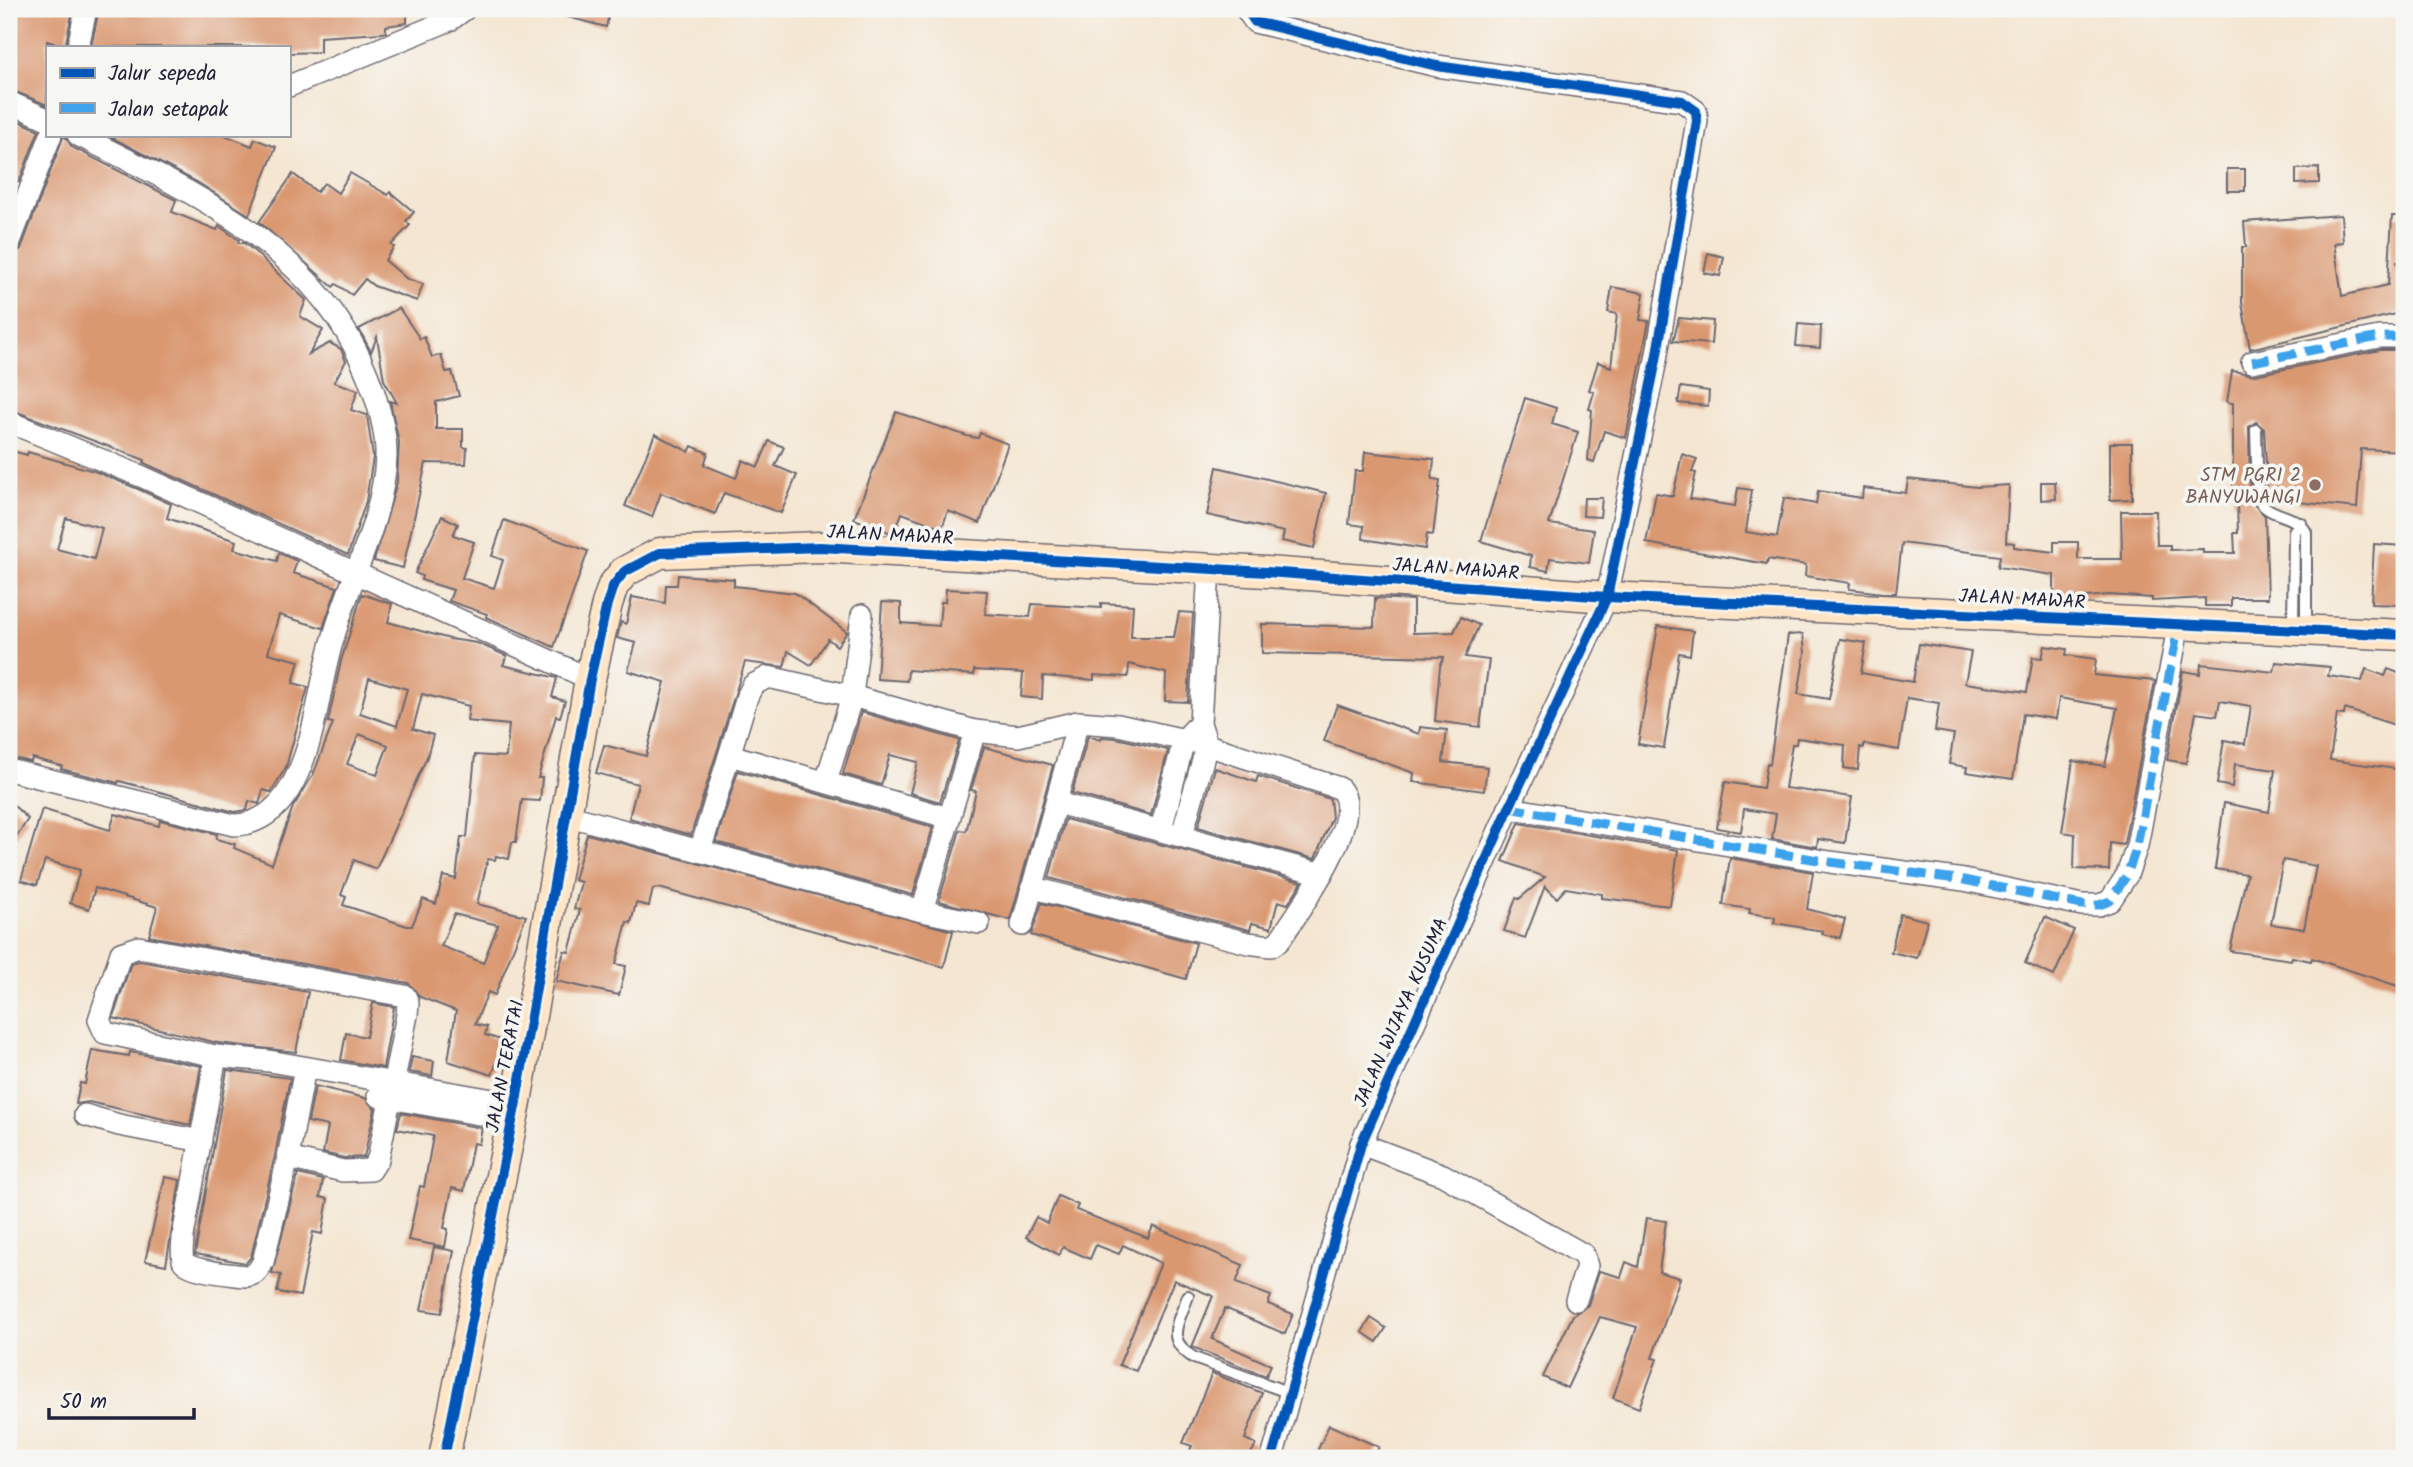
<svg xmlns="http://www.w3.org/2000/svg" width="2413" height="1467" viewBox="0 0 2413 1467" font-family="Kalam,sans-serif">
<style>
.building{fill:#da9871;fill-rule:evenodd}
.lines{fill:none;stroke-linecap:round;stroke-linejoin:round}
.lane-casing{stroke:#6c6770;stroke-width:14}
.street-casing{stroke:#6c6770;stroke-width:24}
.secondary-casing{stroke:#6c6770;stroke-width:33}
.lane{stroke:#fff;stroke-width:10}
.street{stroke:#fff;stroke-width:21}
.secondary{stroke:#ffe4c6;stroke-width:30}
.quiet{stroke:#3ea2ec;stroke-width:9;stroke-dasharray:18 9;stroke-linecap:butt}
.cycleway-casing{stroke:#f6f6f2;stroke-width:15}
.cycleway{stroke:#0057b8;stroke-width:10}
.education-dot{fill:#8d6e63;stroke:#f6f6f2;stroke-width:2.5}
.labels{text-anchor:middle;stroke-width:7;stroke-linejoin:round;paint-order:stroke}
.education-label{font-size:19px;fill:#785e54;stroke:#f6f6f2;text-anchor:end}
.street-label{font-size:19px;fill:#22223b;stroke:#f6f6f2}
</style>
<rect width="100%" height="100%" fill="#f6f6f2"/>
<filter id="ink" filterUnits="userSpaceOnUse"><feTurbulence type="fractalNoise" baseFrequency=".0143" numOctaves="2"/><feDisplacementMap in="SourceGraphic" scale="14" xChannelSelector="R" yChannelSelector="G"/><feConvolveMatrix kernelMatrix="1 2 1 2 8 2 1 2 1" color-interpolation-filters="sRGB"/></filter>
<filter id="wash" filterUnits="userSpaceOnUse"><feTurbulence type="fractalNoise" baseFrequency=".00686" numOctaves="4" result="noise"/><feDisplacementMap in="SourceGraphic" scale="28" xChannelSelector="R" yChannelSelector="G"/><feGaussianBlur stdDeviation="1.57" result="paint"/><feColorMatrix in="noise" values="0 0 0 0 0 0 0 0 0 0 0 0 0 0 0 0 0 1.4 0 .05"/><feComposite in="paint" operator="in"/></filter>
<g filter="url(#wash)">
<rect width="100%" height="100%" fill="#f4e6d2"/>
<g id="blocks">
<g class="building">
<path d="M16,9H73L65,47L47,41V105L9,89V12L15,13Z"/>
<path d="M99,9H274V13L320,11V9H407V23L386,26V32L382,33L320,37V52L289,53V47H91Z"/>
<path d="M557,9H610L606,27L556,14Z"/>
<path d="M19,121L39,130L19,182L9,179V151Z"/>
<path d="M64,135L72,147L176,200L172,212L217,230L219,226L239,240L238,243H244L253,250L306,300L300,316L323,330L309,354L330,343L341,349L346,361L334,382L358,390L351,410L367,415L373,457L366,501L348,555L144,463L145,460L9,409V267L13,256L21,249Z"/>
<path d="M107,135H224L252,146L255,139L276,147L249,215L197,182Z"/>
<path d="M2319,168V183L2296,184V169Z"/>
<rect x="2227" y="169" width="18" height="22"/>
<path d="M350,173L388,195L390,192L414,212L406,221L410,225L391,245L394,247L385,260L407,279L423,284L417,301L374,286L365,279L352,295L336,284L333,287L259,222L293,174L317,192L324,183L338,193Z"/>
<path d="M2341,215L2343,242L2334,243L2342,296L2388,285L2392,216H2404V262H2397L2404,290V312L2250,349L2242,303V247H2246L2244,222Z"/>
<path d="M1708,253L1724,257L1720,276L1704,273Z"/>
<path d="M1612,287L1644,293L1640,320L1649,321L1626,438L1604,431L1594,462L1588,460L1592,410L1589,409L1594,392L1589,390L1598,362L1611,367L1617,314L1608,312Z"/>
<path d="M399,308L420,339L424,337L432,357L441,355L446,372L452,371L459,396L436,402V429H463V447L467,448L466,464L426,463L403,568L374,561L397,482L399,442L390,401L397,403L384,380L377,337L371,352L359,329Z"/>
<path d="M1679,318L1713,321L1711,344L1673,341Z"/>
<path d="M1798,324L1821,326L1820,348L1796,346Z"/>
<path d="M2380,350H2404V451L2361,449L2357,508L2268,499L2264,429L2256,422L2249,427L2250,499L2265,516L2268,598H2231V606H2205V598L2152,601V598L2109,595L2054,600V575L1998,567L2000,556L1902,543L1896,593H1883L1849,589L1850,583L1805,576L1806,565L1768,559L1767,564L1646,543L1656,493L1673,496L1682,454L1697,459L1692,472L1696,473L1690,499L1735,506L1738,488L1752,490L1746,532L1777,537L1784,498L1816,504L1818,491L1862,498L1863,488L1906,493L1908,479L1977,487L2009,485L2006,542L2014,543V547L2054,552V542H2078V559H2122L2121,511H2156L2157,545H2170V550L2203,549V553H2235L2234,533H2238L2237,502H2233V403L2227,402L2232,371L2255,375Z"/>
<path d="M1681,387L1709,391L1708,406L1678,403Z"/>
<path d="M1525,398L1556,408L1552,424L1578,432L1549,524L1594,530L1589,563L1550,558L1548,571L1530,567L1531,556L1481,541Z"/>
<path d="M896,412L967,436L978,438L980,433L1008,444L980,523L948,511L942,528L902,513L894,534L854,519Z"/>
<path d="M655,434L689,452L692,446L708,453L704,465L736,478L743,460L758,467L769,441L784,447L775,466L797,475L781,513L724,493L715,514L661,493L652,517L625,506Z"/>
<path d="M2110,443H2132V499L2110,500Z"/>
<path d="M9,450L27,455L28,452L94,471L138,489L171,504L167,518L236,541L234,549L277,561L279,553L297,561L293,573L337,587L323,628L279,615L268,653L299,661L293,683L308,687L286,767L271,792L263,790L259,804L249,801L247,810L235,812L119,781L118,783L61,769L62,766L32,758L31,762L9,757ZM66,518L102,528L94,559L57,549Z"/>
<path d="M1365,452L1434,459L1432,479L1440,480L1433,535L1427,534L1425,549L1363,539L1364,526L1349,524L1355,471H1363Z"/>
<path d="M1217,467L1326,493L1314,548L1282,541L1284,532L1207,515Z"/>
<path d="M2041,482H2055L2056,499L2041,500Z"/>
<path d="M1584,498H1602L1600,517L1583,516Z"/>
<path d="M442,516L458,524L453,535L474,542L462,578L494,588L503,560L492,556L504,520L588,551L554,647L486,617L487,614L449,601L453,590L421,580L422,576L415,573Z"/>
<path d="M2374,544L2404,546V605L2371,604Z"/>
<path d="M678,575L734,579V586L795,593L847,632L837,646L828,639L811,665L788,651L784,667L745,662L691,835L629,818L638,784L596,773L604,745L646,756L665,682L628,671L636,643L617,638L621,622L626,624L632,597L665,603L666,585H677Z"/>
<path d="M946,589L987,591L985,614L1030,617L1032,604L1101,608V603L1133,605L1131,637H1174L1179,612L1193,613L1188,702L1165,701L1166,673L1129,664L1128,677L1094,675V680L1043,676L1042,699L1021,697L1023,673L974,670V675L908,670L907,681L877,679L882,602L901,603V623L939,626L941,602H945Z"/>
<path d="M362,594L392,604L388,622L450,639L477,643L507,656L503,665L557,678L552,697L565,701L560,717L556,716L538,778H542L540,801L522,800L516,842H512L509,859L496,856L495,860L488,859L477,904L526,916L495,995L488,992L475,1024L487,1027L485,1035L504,1041L492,1075L448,1061L456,1011L420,997L408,983L149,936L157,907L95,888L89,909L70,903L80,870L45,860L37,885L21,880L42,809L110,830L115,814L159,826L160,820L217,834L216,839L235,844L234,848L272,864L293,807L313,775L333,723L328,722L341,661ZM369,678L407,689L397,726L360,713ZM422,694L469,706L467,721L509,725L506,757L475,755L467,837H461L456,879L443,876L436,904L423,899L412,926H407L343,905L346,897L341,895L354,860L376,869L427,757L433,735L413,729ZM359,734L388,745L377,775L347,764ZM454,914L498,925L483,963L441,946Z"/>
<path d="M1375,598L1413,600V633L1454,632L1461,617L1479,625L1465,657L1489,660L1480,727L1435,721L1440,666L1444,657L1262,653V624L1374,627Z"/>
<path d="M1658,626L1693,631L1690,655L1679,653L1664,748L1638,744Z"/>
<path d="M1803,634L1805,653L1798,694L1829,699L1840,639L1866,643L1861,673L1913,682L1919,644L1971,652L1965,683L2027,692L2033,657L2042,658L2045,646L2067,649L2066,655L2096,659L2094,675L2155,681L2124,843L2123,845L2110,843L2109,870L2074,869L2075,834L2062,832L2073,761L2105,766L2117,708L2059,698L2056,719L2023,714L2013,779L1966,772L1967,767L1949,764L1954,734L1935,731L1939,703L1907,698L1899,750L1864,744V748L1860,747L1858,770L1844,768L1845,745L1797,738L1796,744H1792L1785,788L1852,797L1845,843L1818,839L1817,847L1772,839L1776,814L1744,809L1741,832L1717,828L1725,782L1763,788L1767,763L1770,764L1788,635Z"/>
<path d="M2276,662L2330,667L2328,676L2362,681L2366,669L2385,676L2388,669L2404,675V728L2345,709L2344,715L2337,714L2330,760L2404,770V810L2400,831L2404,832V988L2312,958L2311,961L2292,957L2291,960L2230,951L2247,874L2215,869L2224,803L2269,812L2275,770L2235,764L2232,787L2217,784L2224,740L2245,744L2251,706L2220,701L2217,716L2196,713L2186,763L2167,760L2183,671L2200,674L2201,664L2274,672ZM2283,860L2316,866L2304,929L2271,924Z"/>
<path d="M1337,705L1419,734L1420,727L1447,730L1443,762L1487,767L1484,791L1413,782L1414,773L1324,741Z"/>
<path d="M861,712L959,740L940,802L910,793L918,762L890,755L881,785L843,774Z"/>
<path d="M1088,736L1101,740L1102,737L1116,738L1168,750L1151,815L1072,793Z"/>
<path d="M984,747L1053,765L1010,920L939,901L960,830L966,831L967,828L976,791L971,790Z"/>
<path d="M1215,768L1256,782L1258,776L1330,799L1332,817L1315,859L1198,827Z"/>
<path d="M738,771L933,827L913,895L716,842Z"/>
<path d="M9,801L28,819L9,848Z"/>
<path d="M1065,819L1302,882L1288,904L1278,901L1271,928L1252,923L1250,930L1049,878Z"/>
<path d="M1519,823L1678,850L1670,906L1602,898V894L1566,888L1557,898L1545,886L1525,938L1504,931L1516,898L1519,899L1545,877L1503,861Z"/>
<path d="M587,834L953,931L944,967L659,888L653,889L649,906L636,903L631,923L627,922L616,964L626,966L619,995L556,981L564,951L569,952L580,910L574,909L581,882L574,880Z"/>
<path d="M1730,858L1813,872L1807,909L1845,919L1840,938L1822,934L1823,931L1774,923L1775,917L1749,913L1750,909L1723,905Z"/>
<path d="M1042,903L1196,943L1186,979L1031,935Z"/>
<path d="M1900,914L1927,921L1917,958L1891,952Z"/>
<path d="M2045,917L2074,930L2054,976L2025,963Z"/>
<path d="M140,961L308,992L296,1052L218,1043L113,1018L131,963Z"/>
<path d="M373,1003L394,1007L383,1068L341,1060L346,1033L366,1037Z"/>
<path d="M92,1050L129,1056L130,1052L201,1066L190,1125L89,1102L76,1104L80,1083L85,1084Z"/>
<path d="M412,1057L434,1061L432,1076L409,1072Z"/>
<path d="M227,1070L290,1078L275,1155L251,1257L246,1263L195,1254Z"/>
<path d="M315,1086L365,1098L375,1109L364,1157L344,1158L323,1153L328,1126L308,1122Z"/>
<path d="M401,1113L482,1128L479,1144L473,1143L464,1191L452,1188L444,1228L448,1229L445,1247L408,1240L420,1186L424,1187L433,1136L397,1129Z"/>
<path d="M298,1174L323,1180L320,1197L328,1199L322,1234L313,1232L300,1296L277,1292L281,1275L272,1273Z"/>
<path d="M165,1177L180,1180L166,1265L145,1261Z"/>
<path d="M1058,1196L1078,1205L1076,1210L1148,1238L1153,1226L1243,1265L1236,1283L1271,1296L1268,1304L1293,1314L1285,1334L1225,1308L1212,1339L1271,1365L1266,1376L1192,1347L1213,1296L1174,1280L1136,1371L1119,1365L1161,1263L1123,1245L1119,1254L1096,1245L1090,1259L1063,1247L1059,1255L1026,1237L1036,1217L1047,1223Z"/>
<path d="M1646,1218L1666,1221L1659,1272L1680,1278L1652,1358L1657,1359L1639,1408L1613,1398L1637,1327L1600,1317L1567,1388L1543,1377L1573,1315L1588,1305L1599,1271L1621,1277L1626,1262L1638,1267Z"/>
<path d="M434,1247L454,1251L442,1313L421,1310Z"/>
<path d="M1371,1318L1386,1328L1377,1342L1362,1332Z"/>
<path d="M1212,1373L1262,1393L1245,1439L1256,1444L1249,1458H1186L1192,1446L1183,1443Z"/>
<path d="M1329,1425L1379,1447L1374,1458H1314Z"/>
</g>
</g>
</g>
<g filter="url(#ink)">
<use href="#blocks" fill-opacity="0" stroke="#6c6770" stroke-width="2"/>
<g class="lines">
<g class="lane-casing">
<g id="lane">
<path d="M2256,430L2258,499C2269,518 2296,513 2306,532V628"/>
<path d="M2293,628L2294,531L2301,523"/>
<path d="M1188,1296C1178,1324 1164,1339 1194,1358L1290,1393"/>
</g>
</g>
<g class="street-casing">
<g id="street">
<path d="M1246,9L1255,22L1437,66L1682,101L1696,111L1697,121L1656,360L1607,597L1509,808L1361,1144L1272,1458"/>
<path d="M78,47L86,9"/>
<path d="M289,86L450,20L465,9"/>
<path d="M9,102L47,119"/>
<path d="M9,244L51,135"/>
<path d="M2252,362L2379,337H2404"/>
<path d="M9,422L143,477L590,679"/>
<path d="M730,755L949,818"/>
<path d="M9,770L234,825C257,825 277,810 289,790C316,746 318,688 333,639C350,578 383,521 386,457C387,419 366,365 346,332C286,233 178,185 78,135"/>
<path d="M826,782L852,696L862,615"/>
<path d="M1057,803L1322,874"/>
<path d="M1509,808L1830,862L1964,880L2082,905H2099L2110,901L2127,875L2137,846L2179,623"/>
<path d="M566,815L922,911L979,923"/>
<path d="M1161,829L1184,740L1194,729"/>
<path d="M1182,835L1207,745L1200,723L1209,569"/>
<path d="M700,851L747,697L753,685L768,677L852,696L975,731L1018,736L1078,722L1118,725L1207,745L1339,788C1369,815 1296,915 1279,941L1271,946L1248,943L1034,888"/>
<path d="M922,911L975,731"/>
<path d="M1022,925L1078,722"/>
<path d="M216,1056L183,1236C183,1243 181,1253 183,1260C186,1271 232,1274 244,1276C255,1276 258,1271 263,1262L288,1158L305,1068"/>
<path d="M378,1096L512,1120"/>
<path d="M85,1115L119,1125L201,1141"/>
<path d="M1361,1144L1443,1175L1584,1255L1587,1266L1576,1300"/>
<path d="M288,1158L343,1171L371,1170L378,1159L407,1015L408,1003L405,996L139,947L121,953L99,1020L105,1033L216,1056L269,1061L516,1104"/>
</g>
</g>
<g class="secondary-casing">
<path id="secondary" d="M444,1458L516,1102L590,679L607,604L613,586L624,572L660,553L820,547L1267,572L1607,597L2404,635"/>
</g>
<use href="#lane" class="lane"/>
<use href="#street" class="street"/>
<use href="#secondary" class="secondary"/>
<g class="quiet">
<path d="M2252,362L2379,337H2404"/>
<path d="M1509,808L1830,862L1964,880L2082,905H2099L2110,901L2127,875L2137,846L2179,623"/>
</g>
<g class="cycleway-casing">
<g id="cycleway">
<path d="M1246,9L1255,22L1437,66L1682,101L1696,111L1697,121L1656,360L1607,597L1509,808L1361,1144L1272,1458"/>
<path d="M444,1458L516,1102L590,679L607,604L613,586L624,572L660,553L820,547L1267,572L1607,597L2404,635"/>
</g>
</g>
<use href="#cycleway" class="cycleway"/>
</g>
</g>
<circle class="education-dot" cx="2315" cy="485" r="7"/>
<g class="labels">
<g class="education-label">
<text x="2301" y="481">STM PGRI 2<tspan x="2301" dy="22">BANYUWANGI</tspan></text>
</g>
<g class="street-label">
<text transform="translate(890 534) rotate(3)" y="7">JALAN MAWAR</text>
<text transform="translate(1456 568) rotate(4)" y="7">JALAN MAWAR</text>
<text transform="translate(2022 598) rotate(3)" y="7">JALAN MAWAR</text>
<text transform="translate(1400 1012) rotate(-66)" y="7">JALAN WIJAYA KUSUMA</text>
<text transform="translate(504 1066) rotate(-79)" y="7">JALAN TERATAI</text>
</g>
</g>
<rect width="2413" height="1467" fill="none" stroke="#f6f6f2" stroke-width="35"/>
<rect x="46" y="46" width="245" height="91" fill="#f6f6f2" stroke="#a1a1a9" stroke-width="2"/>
<rect x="60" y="68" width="35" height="10" fill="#0057b8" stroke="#a1a1a9" stroke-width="2"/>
<text x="108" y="80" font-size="21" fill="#22223b">Jalur sepeda</text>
<rect x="60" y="103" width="35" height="10" fill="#3ea2ec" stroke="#a1a1a9" stroke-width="2"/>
<text x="108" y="116" font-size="21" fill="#22223b">Jalan setapak</text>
<path d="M49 1408v10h145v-10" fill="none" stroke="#22223b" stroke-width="3.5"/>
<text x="60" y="1408" font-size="21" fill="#22223b" stroke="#f6f6f2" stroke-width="5" paint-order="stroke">50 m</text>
</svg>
